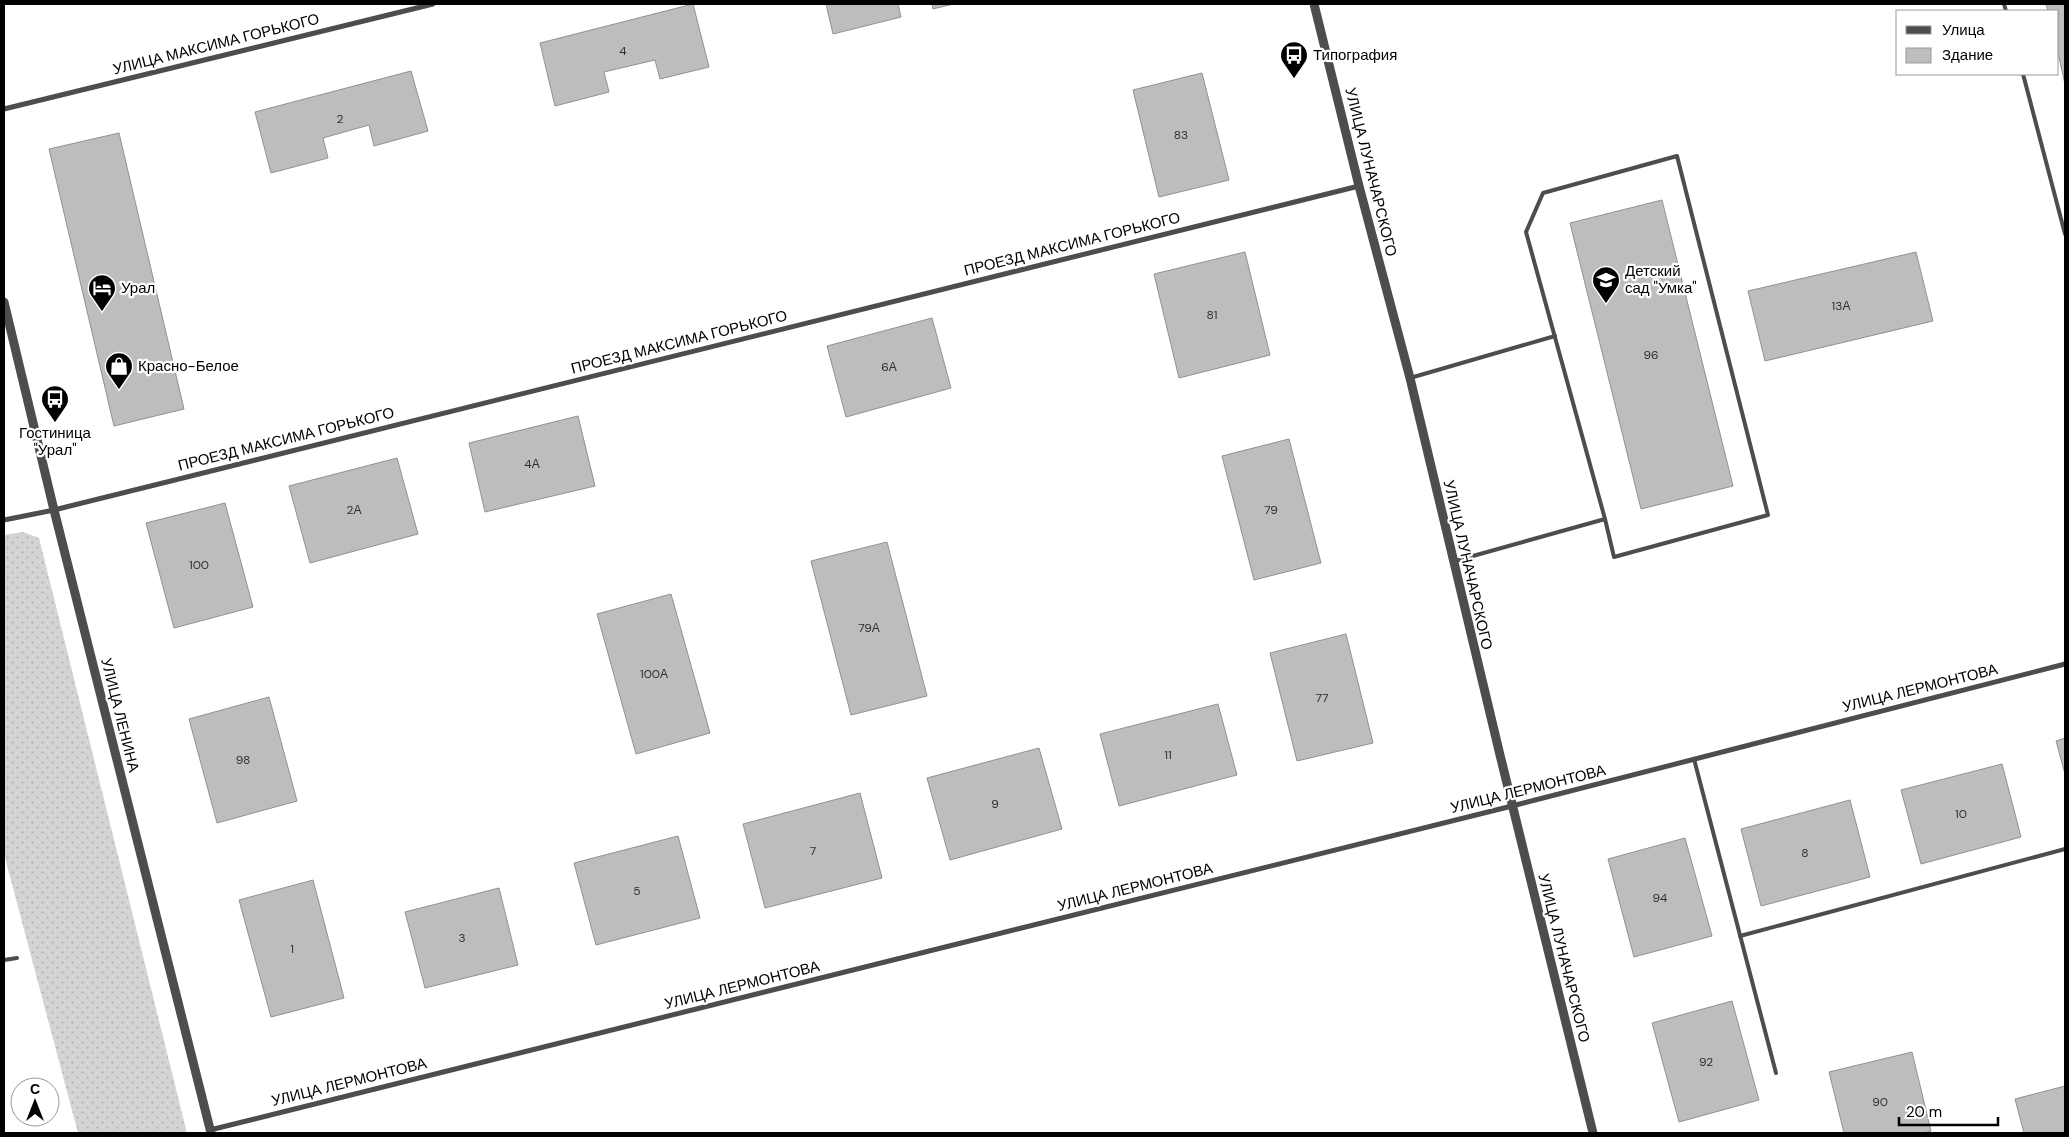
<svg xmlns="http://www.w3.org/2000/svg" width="2069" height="1137" viewBox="0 0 2069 1137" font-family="'DM Sans',sans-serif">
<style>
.grass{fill:url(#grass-dots)}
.building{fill:#bdbdbd;stroke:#919191}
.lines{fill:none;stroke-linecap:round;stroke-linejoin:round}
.service{stroke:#4d4d4d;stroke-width:4}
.minor{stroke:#4d4d4d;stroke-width:5}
.tertiary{stroke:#4d4d4d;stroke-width:9}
.labels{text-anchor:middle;stroke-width:4.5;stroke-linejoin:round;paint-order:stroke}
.number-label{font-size:12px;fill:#2f2f2f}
.street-label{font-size:15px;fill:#000;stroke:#fff}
.poi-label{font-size:15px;fill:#000;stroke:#fff;text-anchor:start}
</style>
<defs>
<pattern id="grass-dots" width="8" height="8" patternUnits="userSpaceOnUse" patternTransform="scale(1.25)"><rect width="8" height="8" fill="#d4d4d4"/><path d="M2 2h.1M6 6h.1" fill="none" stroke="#b4b4b4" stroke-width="1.8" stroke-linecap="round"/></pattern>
</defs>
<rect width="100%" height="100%" fill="#fff"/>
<path class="grass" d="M23,532L39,538L187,1133H78L4,854V535Z"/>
<g class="building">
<path d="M693,4L709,67L660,79L655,60L604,72L609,92L555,106L540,43Z"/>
<path d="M826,4H898L901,17L833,34Z"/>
<path d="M932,4H953L933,9Z"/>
<path d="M2046,4H2065V84L2058,53V11H2048Z"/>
<path d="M411,71L428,131L374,146L369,125L323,138L328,158L271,173L255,112Z"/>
<path d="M1202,73L1229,180L1159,197L1133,90Z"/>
<path d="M119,133L184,409L114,426L49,149Z"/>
<path d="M1662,200L1733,486L1641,509L1570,223Z"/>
<path d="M1245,252L1270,355L1179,378L1154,274Z"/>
<path d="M1916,252L1933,321L1765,361L1748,291Z"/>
<path d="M932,318L951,388L846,417L827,346Z"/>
<path d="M578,416L595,486L485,512L469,443Z"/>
<path d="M1289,439L1321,563L1254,580L1222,456Z"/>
<path d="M397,458L418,534L310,563L289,486Z"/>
<path d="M225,503L253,607L174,628L146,523Z"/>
<path d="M887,542L927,696L851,715L811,561Z"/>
<path d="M671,594L710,733L636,754L597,614Z"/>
<path d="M1346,634L1373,743L1297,761L1270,653Z"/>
<path d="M269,697L297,801L217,823L189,719Z"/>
<path d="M1218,704L1237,775L1119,806L1100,734Z"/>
<path d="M2065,738V774L2056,741Z"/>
<path d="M1039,748L1062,829L950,860L927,778Z"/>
<path d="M2002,764L2021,837L1921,864L1901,790Z"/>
<path d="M860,793L882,878L765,908L743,824Z"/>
<path d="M1850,800L1870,877L1761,906L1741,829Z"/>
<path d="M678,836L700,918L596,945L574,863Z"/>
<path d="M1685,838L1712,936L1634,957L1608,859Z"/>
<path d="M313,880L344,998L271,1017L239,900Z"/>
<path d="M499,888L518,965L425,988L405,912Z"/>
<path d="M1732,1001L1759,1100L1679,1122L1652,1023Z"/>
<path d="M1912,1052L1931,1131L1922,1133H1844L1829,1072Z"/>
<path d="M2065,1086V1133H2024L2015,1099Z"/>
</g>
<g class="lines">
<g class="service">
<path d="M2004,4L2006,11"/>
<path d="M2023,74L2065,234"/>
<path d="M1410,378L1555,336"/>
<path d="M1455,561L1605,519L1614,557L1768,515L1677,156L1543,193L1526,232L1605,519"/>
<path d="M1694,759L1776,1073"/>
<path d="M1740,936L2065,849"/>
<path d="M4,960L17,958"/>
</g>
<g class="minor">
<path d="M4,109L433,4"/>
<path d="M4,520L54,510L1359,186"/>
<path d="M210,1130L1512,806L2065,664"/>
</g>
<g class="tertiary">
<path d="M1314,4L1359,186L1410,378L1500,755L1593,1133"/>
<path d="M4,302L54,510L211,1133"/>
</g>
</g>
<defs>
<g id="bus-pin" transform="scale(1.4375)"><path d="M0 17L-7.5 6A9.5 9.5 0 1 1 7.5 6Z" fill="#000" stroke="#fff"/><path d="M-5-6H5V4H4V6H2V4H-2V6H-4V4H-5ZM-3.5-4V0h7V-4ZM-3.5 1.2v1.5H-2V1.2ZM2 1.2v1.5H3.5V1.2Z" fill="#fff"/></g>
<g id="school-pin" transform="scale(1.4375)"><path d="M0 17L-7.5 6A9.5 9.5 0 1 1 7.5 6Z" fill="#000" stroke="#fff"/><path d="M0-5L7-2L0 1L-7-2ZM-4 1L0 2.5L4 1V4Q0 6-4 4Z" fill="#fff"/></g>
<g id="hotel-pin" transform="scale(1.4375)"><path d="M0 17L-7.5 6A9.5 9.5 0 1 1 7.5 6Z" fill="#000" stroke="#fff"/><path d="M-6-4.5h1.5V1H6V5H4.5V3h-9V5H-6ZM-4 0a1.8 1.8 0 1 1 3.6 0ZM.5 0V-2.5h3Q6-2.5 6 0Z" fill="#fff"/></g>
<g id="shop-pin" transform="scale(1.4375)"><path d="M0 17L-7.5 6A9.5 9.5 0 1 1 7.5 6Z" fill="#000" stroke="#fff"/><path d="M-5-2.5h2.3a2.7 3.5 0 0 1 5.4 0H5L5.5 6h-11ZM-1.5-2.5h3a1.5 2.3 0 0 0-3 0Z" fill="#fff"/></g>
</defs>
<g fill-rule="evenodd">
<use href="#bus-pin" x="1294" y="55"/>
<use href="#school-pin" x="1606" y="280"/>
<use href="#hotel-pin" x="102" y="288"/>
<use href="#shop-pin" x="119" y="366"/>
<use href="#bus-pin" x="55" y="399"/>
</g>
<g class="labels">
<g class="number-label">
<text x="623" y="55">4</text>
<text x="340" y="123">2</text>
<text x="1181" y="139">83</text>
<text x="1841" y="310">13А</text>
<text x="1212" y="319">81</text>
<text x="1651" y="359">96</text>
<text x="889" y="371">6А</text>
<text x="532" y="468">4А</text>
<text x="354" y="514">2А</text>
<text x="1271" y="514">79</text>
<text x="199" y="569">100</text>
<text x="869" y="632">79А</text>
<text x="654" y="678">100А</text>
<text x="1322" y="702">77</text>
<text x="1168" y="759">11</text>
<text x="243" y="764">98</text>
<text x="995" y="808">9</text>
<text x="1961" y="818">10</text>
<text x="813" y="855">7</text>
<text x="1805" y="857">8</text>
<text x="637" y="895">5</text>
<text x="1660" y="902">94</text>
<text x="462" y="942">3</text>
<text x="292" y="953">1</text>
<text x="1706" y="1066">92</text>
<text x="1880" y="1106">90</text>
</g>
<g class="street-label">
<text transform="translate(216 44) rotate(-14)" y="5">УЛИЦА МАКСИМА ГОРЬКОГО</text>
<text transform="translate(1371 172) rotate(76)" y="5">УЛИЦА ЛУНАЧАРСКОГО</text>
<text transform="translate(1072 244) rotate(-14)" y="5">ПРОЕЗД МАКСИМА ГОРЬКОГО</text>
<text transform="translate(679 342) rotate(-14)" y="5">ПРОЕЗД МАКСИМА ГОРЬКОГО</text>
<text transform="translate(286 439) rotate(-14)" y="5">ПРОЕЗД МАКСИМА ГОРЬКОГО</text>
<text transform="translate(1468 565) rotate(77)" y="5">УЛИЦА ЛУНАЧАРСКОГО</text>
<text transform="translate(1920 688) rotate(-14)" y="5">УЛИЦА ЛЕРМОНТОВА</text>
<text transform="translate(120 715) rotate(76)" y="5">УЛИЦА ЛЕНИНА</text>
<text transform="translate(1528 789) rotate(-14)" y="5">УЛИЦА ЛЕРМОНТОВА</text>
<text transform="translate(1135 887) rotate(-14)" y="5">УЛИЦА ЛЕРМОНТОВА</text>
<text transform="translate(1564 958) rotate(76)" y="5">УЛИЦА ЛУНАЧАРСКОГО</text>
<text transform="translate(742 985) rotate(-14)" y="5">УЛИЦА ЛЕРМОНТОВА</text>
<text transform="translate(349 1082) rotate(-14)" y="5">УЛИЦА ЛЕРМОНТОВА</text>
</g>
<g class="poi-label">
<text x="1313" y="60">Типография</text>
<text x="1625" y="276">Детский<tspan x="1625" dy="17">сад "Умка"</tspan></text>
<text x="121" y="293">Урал</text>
<text x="138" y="371">Красно-Белое</text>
<text x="55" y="438" text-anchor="middle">Гостиница<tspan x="55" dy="17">"Урал"</tspan></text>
</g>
</g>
<rect width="2069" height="1137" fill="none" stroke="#000000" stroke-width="10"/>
<rect x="1896" y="10" width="162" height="65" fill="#ffffff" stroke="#999999"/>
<rect x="1906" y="26" width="25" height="8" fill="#4d4d4d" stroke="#999999"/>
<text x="1942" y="35" font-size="15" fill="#000000">Улица</text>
<rect x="1906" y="48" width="25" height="15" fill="#bdbdbd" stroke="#999999"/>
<text x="1942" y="60" font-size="15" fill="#000000">Здание</text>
<g transform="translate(35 1102)"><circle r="24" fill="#ffffff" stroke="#999999"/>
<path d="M0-4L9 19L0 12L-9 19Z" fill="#000000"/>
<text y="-8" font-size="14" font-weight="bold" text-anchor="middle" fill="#000000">С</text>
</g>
<path d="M1899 1117v8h99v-8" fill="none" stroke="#000000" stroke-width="2.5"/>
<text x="1906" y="1117" font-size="15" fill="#000000" stroke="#ffffff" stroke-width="4" paint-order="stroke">20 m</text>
</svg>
